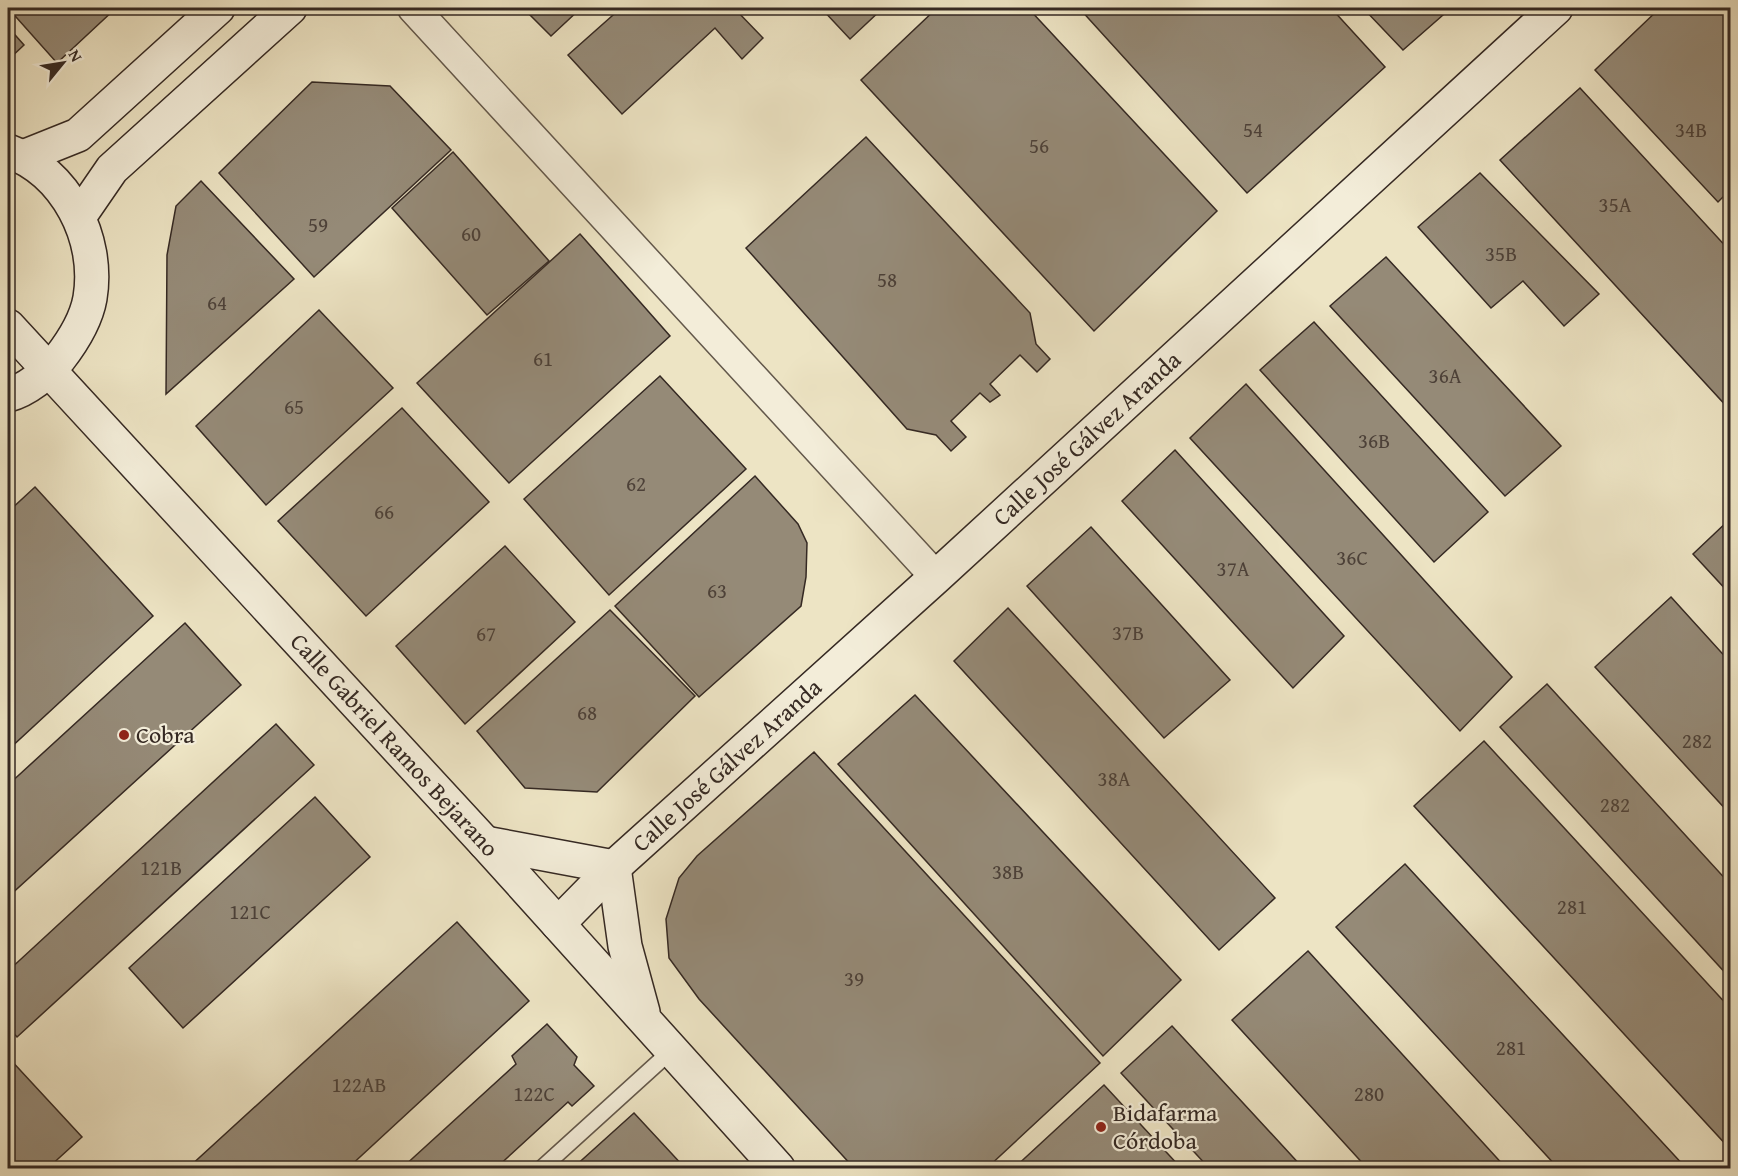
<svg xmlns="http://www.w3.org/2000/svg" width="1738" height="1176" viewBox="0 0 1738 1176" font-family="'Gentium Book Plus',serif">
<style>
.building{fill:#958a77;stroke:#352923;stroke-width:1.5}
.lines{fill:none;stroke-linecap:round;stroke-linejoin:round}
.lane-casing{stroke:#63584b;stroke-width:18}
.street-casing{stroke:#63584b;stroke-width:33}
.secondary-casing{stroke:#352923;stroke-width:36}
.lane{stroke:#f3edd9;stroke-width:15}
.street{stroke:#f3edd9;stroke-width:30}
.secondary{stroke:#f3edd9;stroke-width:33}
.poi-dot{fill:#8f2418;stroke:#f3edd9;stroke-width:2}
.labels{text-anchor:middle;stroke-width:4.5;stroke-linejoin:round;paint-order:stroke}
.number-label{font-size:21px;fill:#4d4138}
.street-label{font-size:24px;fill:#352923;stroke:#f3edd9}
.poi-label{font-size:24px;fill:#352923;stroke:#f3edd9;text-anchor:start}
</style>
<rect width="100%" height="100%" fill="#ede4c4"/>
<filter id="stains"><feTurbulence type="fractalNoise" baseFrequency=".00333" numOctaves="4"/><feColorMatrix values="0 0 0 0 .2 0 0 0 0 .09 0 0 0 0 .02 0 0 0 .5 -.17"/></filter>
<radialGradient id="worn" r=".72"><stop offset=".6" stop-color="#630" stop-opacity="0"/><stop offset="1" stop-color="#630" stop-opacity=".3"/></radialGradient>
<g class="building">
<path d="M8,8H116L57,63Z"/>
<path d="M523,8H581L551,36Z"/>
<path d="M621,8H734L763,38L742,59L715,28L622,114L568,55Z"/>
<path d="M821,8H883L850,39Z"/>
<path d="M937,8H1028L1217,211L1094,331L861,80Z"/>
<path d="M1079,8H1331L1385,67L1247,193Z"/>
<path d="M1363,8H1451L1403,50Z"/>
<path d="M1660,8H1730V190L1718,202L1595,70Z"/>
<path d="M8,27L24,45L8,60Z"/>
<path d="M312,82L390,86L451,150L314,277L219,173Z"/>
<path d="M1580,88L1730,251V410L1500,160Z"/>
<path d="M866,137L1030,313L1036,344L1050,359L1037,372L1020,355L990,384L1000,395L990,402L980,393L951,421L966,437L951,451L936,435L907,429L746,248Z"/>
<path d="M453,152L549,261L487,315L392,208Z"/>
<path d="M1480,173L1599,294L1564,326L1523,281L1491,308L1418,227Z"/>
<path d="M201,181L294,279L166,394L167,255L176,206Z"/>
<path d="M580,234L670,336L509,483L417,383Z"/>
<path d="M1386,257L1561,446L1505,496L1330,306Z"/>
<path d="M319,310L393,388L266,505L196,426Z"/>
<path d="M1314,322L1488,512L1434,562L1260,370Z"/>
<path d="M660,376L746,469L609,595L524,499Z"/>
<path d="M1246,384L1512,677L1460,731L1190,438Z"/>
<path d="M402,408L489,502L366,616L278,521Z"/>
<path d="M1175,450L1344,636L1293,688L1122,501Z"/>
<path d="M755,476L798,524L807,543L806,577L801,606L699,697L615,606Z"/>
<path d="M35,487L153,616L8,750V512Z"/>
<path d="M1730,519V594L1693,554Z"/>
<path d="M1091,527L1230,680L1164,738L1027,586Z"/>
<path d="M505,546L575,622L465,724L396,646Z"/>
<path d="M1671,597L1730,662V814L1595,667Z"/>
<path d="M1008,608L1275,898L1219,950L954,661Z"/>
<path d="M610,610L695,696L597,792L525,788L477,731Z"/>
<path d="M185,623L241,685L8,897V785Z"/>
<path d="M1547,684L1730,884V978L1500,727Z"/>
<path d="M915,695L1181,980L1103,1056L838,764Z"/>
<path d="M276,724L314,765L17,1037L8,1027V971Z"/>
<path d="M1484,741L1730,1008V1149L1414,806Z"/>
<path d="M814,752L1100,1063L987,1168H854L699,999L669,958L666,919L679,878L697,856Z"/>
<path d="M315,797L370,857L183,1028L129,968Z"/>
<path d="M1405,864L1686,1168H1558L1336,927Z"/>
<path d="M457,922L529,1001L348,1168H188Z"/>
<path d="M1308,951L1506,1168H1367L1232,1020Z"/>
<path d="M547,1024L577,1057L574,1065L594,1086L572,1106L568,1102L496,1168H402L516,1064L512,1056Z"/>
<path d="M1172,1026L1303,1168H1209L1121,1073Z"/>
<path d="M8,1057L82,1137L48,1168H8Z"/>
<path d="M1104,1085L1181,1168H1014Z"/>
<path d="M634,1113L685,1168H573Z"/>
</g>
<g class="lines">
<g class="lane-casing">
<path id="lane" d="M542,1168L672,1050"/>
</g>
<g class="street-casing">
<path id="street" d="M413,8L936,577"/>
</g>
<g class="secondary-casing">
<g id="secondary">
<path d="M8,151C66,172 100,238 90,298C86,321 73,341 59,359C46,374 27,390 8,395"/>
<path d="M23,157L78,135L218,8"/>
<path d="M79,217L112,169L290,8"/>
<path id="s1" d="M8,326L485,843L778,1168"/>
<path d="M485,843L614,867L625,946L643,1012"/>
<path id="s2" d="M558,924L614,867L936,577L1556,8"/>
</g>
</g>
<use href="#lane" class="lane"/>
<use href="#street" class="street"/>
<use href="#secondary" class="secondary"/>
</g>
<g class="poi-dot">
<circle cx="124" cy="735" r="6"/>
<circle cx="1101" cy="1127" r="6"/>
</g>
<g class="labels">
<g class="number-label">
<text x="1253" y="137">54</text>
<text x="1691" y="137">34B</text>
<text x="1039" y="153">56</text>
<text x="1615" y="212">35A</text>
<text x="318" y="232">59</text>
<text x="471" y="241">60</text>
<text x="1501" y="261">35B</text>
<text x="887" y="287">58</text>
<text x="217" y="310">64</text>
<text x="543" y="366">61</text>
<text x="1445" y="383">36A</text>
<text x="294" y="414">65</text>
<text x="1374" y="448">36B</text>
<text x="636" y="491">62</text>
<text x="384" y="519">66</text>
<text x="1352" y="565">36C</text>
<text x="1233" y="576">37A</text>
<text x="717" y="598">63</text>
<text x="1128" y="640">37B</text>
<text x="486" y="641">67</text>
<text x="587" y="720">68</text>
<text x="1697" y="748">282</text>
<text x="1114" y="786">38A</text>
<text x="1615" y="812">282</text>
<text x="161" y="875">121B</text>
<text x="1008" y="879">38B</text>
<text x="1572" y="914">281</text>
<text x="250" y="919">121C</text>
<text x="854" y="986">39</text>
<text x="1511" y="1055">281</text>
<text x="359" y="1092">122AB</text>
<text x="534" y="1101">122C</text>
<text x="1369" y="1101">280</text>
</g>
<g class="street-label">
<text dy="8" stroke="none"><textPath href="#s2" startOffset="718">Calle José Gálvez Aranda</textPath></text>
<text dy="8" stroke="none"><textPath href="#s1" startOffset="570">Calle Gabriel Ramos Bejarano</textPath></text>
<text dy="8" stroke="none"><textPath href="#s2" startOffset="232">Calle José Gálvez Aranda</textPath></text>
</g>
<g class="poi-label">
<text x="136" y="743">Cobra</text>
<text x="1113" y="1121">Bidafarma<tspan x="1113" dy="28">Córdoba</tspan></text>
</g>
</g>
<rect width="1738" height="1176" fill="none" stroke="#ede4c4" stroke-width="30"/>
<rect x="9" y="9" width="1720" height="1158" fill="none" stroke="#352923" stroke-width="3"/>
<rect x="15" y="15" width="1708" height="1146" fill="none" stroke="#352923" stroke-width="1.5"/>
<g transform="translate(63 63) rotate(60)" stroke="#f3edd9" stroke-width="4.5" paint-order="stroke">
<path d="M0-4.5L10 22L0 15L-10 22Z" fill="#352923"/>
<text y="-9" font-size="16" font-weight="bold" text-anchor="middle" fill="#352923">N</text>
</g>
<rect width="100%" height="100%" filter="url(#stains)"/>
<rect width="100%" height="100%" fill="url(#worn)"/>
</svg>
